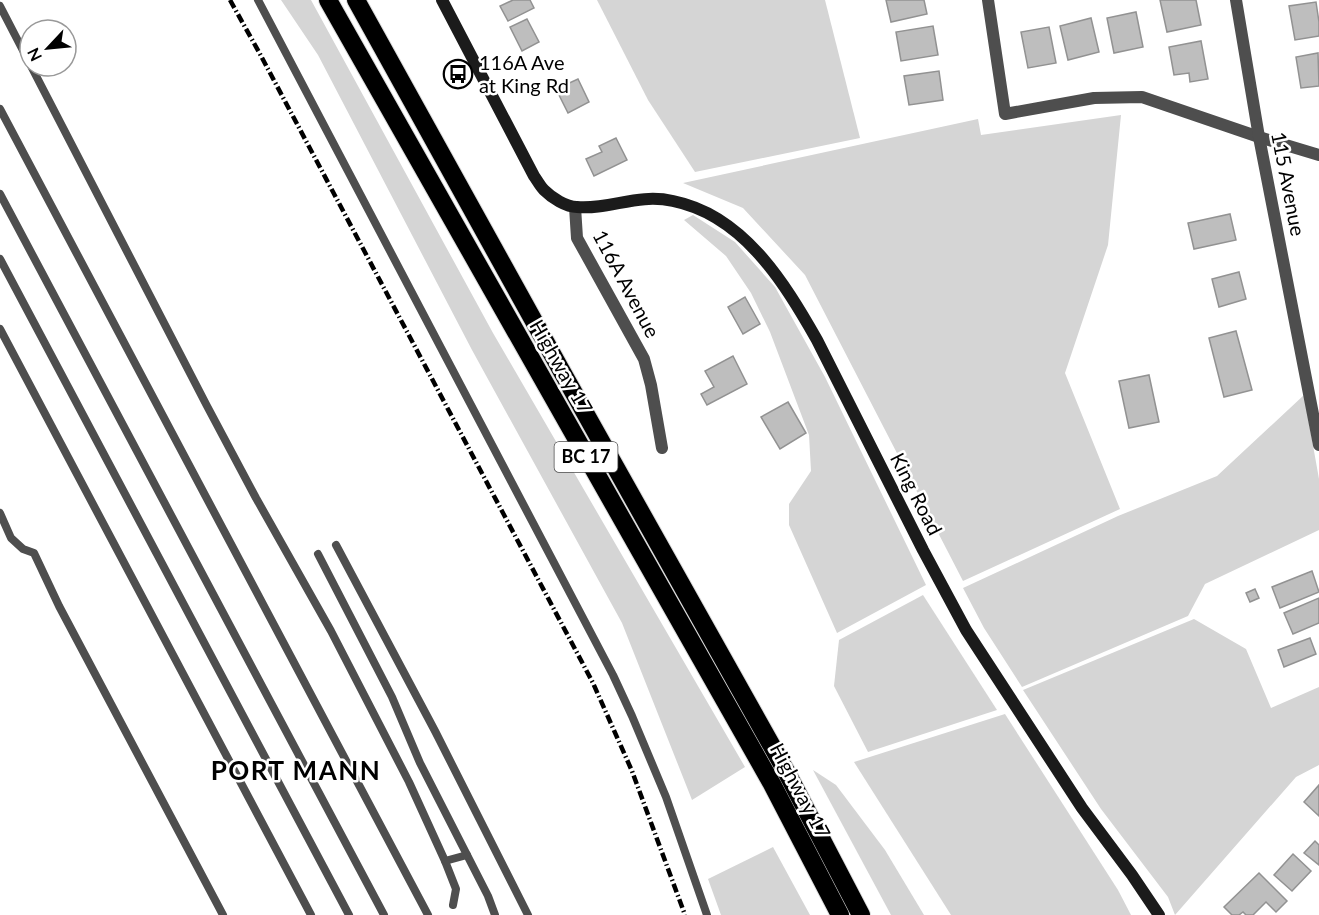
<svg xmlns="http://www.w3.org/2000/svg" width="1319" height="915" viewBox="0 0 1319 915" font-family="Lato,sans-serif">
<style>
.green{fill:#d5d5d5}
.building{fill:#bebebe;stroke:#929292;stroke-width:1.5}
.lines{fill:none;stroke-linecap:round;stroke-linejoin:round}
.highway-casing{stroke:#dbdbdb;stroke-width:20}
.lane{stroke:#4e4e4e;stroke-width:8}
.street{stroke:#4e4e4e;stroke-width:12}
.secondary{stroke:#1b1b1b;stroke-width:12}
.highway{stroke:#000;stroke-width:18}
.rail{stroke:#000;stroke-width:4.5;stroke-dasharray:9 3 1.5 3;stroke-linecap:butt}
.labels{text-anchor:middle;stroke-width:5;stroke-linejoin:round;paint-order:stroke}
.shield{fill:#fff;stroke:#4c4c4c;stroke-width:1.5}
.shield-label{font-size:18px;font-weight:bold;fill:#000}
.poi-label{font-size:20px;fill:#000;stroke:#fff;text-anchor:start}
.street-label{font-size:20px;fill:#000;stroke:#fff}
.district-label{font-size:26px;font-weight:bold;letter-spacing:1.5px;fill:#000;stroke:#fff}
</style>
<rect width="100%" height="100%" fill="#fff"/>
<g class="green">
<path d="M281,0H311L493,333L745,767L692,800L622,623L472,350L318,55Z"/>
<path d="M597,0H825L860,138L695,172L648,100Z"/>
<path d="M1121,115L1108,245L1065,373L1120,509L963,581L805,275L743,208L683,183L978,119L981,135Z"/>
<path d="M693,215L735,242L775,287L825,377L926,585L837,633L789,525V504L811,471L809,435L770,332L751,293L726,256L684,220Z"/>
<path d="M1304,395L1319,479V530L1205,584L1188,616L1022,687L984,628L963,588L1118,516L1217,476Z"/>
<path d="M923,595L997,710L868,752L834,686L839,640Z"/>
<path d="M1194,619L1246,649L1271,708L1319,687V765L1296,777L1175,915L1168,897L1101,809L1023,690Z"/>
<path d="M1005,714L1118,890L1131,915H951L854,762Z"/>
<path d="M813,770L836,785L885,850L924,915H891Z"/>
<path d="M773,847L810,915H721L708,879Z"/>
</g>
<g class="building">
<path d="M513,0H530L534,8L508,21L500,6Z"/>
<path d="M886,0H924L927,14L891,22Z"/>
<path d="M1160,0H1196L1201,25L1167,32Z"/>
<path d="M1316,2L1319,22V36L1295,40L1289,6Z"/>
<path d="M1136,12L1143,47L1114,53L1107,18Z"/>
<path d="M1091,18L1099,52L1068,60L1060,26Z"/>
<path d="M527,19L539,42L522,51L510,27Z"/>
<path d="M933,26L938,55L901,61L896,32Z"/>
<path d="M1049,27L1056,63L1028,68L1021,32Z"/>
<path d="M1201,41L1208,79L1190,82L1189,73L1174,75L1169,47Z"/>
<path d="M1318,53L1319,86L1301,88L1296,57Z"/>
<path d="M939,71L943,100L909,105L904,76Z"/>
<path d="M578,79L589,102L568,113L556,89Z"/>
<path d="M616,138L627,160L594,176L586,159L602,152L599,146Z"/>
<path d="M1230,214L1236,240L1194,249L1188,223Z"/>
<path d="M1239,272L1246,299L1219,307L1212,279Z"/>
<path d="M745,297L760,324L743,334L728,307Z"/>
<path d="M1236,331L1252,390L1224,397L1209,338Z"/>
<path d="M733,356L747,384L707,405L701,394L714,387L705,371Z"/>
<path d="M1149,375L1159,422L1129,428L1119,381Z"/>
<path d="M788,402L806,433L780,449L761,417Z"/>
<path d="M1312,571L1319,592L1280,608L1272,587Z"/>
<path d="M1255,589L1259,598L1250,602L1246,593Z"/>
<path d="M1319,598V623L1293,634L1284,613Z"/>
<path d="M1310,638L1316,654L1284,667L1278,650Z"/>
<path d="M1319,785V816L1304,802Z"/>
<path d="M1315,841L1319,845V865L1304,853Z"/>
<path d="M1293,854L1311,871L1292,891L1274,875Z"/>
<path d="M1259,873L1287,901L1276,912L1266,902L1253,915H1246L1243,912L1239,915H1232L1224,907Z"/>
</g>
<g class="lines">
<g class="highway-casing">
<g id="highway">
<path d="M328,0L772,784L840,915"/>
<path d="M356,0L561,370L787,773L861,915"/>
</g>
</g>
<g class="lane">
<path d="M258,0L613,675L632,716L666,797L707,915"/>
<path d="M0,6L30,64"/>
<path d="M31,66L207,406L256,498L331,631L409,782L445,861L456,889L453,905"/>
<path d="M0,109L428,915"/>
<path d="M0,194L384,915"/>
<path d="M0,259L349,915"/>
<path d="M0,329L311,915"/>
<path d="M0,513L11,538L23,549L34,553L59,606L223,915"/>
<path d="M336,545L435,731L528,915"/>
<path d="M318,554L392,697L420,763L488,896L495,915"/>
<path d="M445,861L467,855"/>
</g>
<g class="street">
<path d="M988,0L1005,114L1094,98L1142,97L1259,137L1319,155"/>
<path d="M1236,0L1259,137L1319,445"/>
<path d="M575,207L577,238L644,359L651,385L662,448"/>
</g>
<path class="secondary" d="M442,0L534,176C537,180 540,186 544,190C552,198 566,207 577,207C610,210 637,193 673,201C743,215 784,282 817,340L923,550L966,630L1082,808L1132,875L1159,915"/>
<use href="#highway" class="highway"/>
<path class="rail" d="M230,0L260,54L593,683L632,771L685,915"/>
</g>
<defs>
<g id="bus-ring" transform="scale(1.5)"><circle r="9.5" fill="#fff" stroke="#000" stroke-width="1.5"/><path d="M-5-6H5V4H4V6H2V4H-2V6H-4V4H-5ZM-3.5-4V0h7V-4ZM-3.5 1.2v1.5H-2V1.2ZM2 1.2v1.5H3.5V1.2Z" fill="#000"/></g>
</defs>
<g fill-rule="evenodd">
<use href="#bus-ring" x="458" y="74"/>
</g>
<g class="labels">
<rect class="shield" x="554.5" y="442" width="63" height="30" rx="4.5"/>
<g class="shield-label">
<text x="586" y="463">BC 17</text>
</g>
<g class="poi-label">
<text x="479" y="70">116A Ave<tspan x="479" dy="23">at King Rd</tspan></text>
</g>
<g class="street-label">
<text transform="translate(1288 184) rotate(79)" y="7">115 Avenue</text>
<text transform="translate(626 284) rotate(62)" y="7">116A Avenue</text>
<text transform="translate(561 367) rotate(60)" y="7">Highway 17</text>
<text transform="translate(916 494) rotate(63)" y="7">King Road</text>
<text transform="translate(800 791) rotate(62)" y="7">Highway 17</text>
</g>
<g class="district-label">
<text x="296" y="780">PORT MANN</text>
</g>
</g>
<g transform="translate(48 48) rotate(244)"><circle r="28" fill="#ffffff" stroke="#999999" stroke-width="1.5"/>
<path d="M0-4.5L10 22L0 15L-10 22Z" fill="#000000"/>
<text y="-9" font-size="16" font-weight="bold" text-anchor="middle" fill="#000000">N</text>
</g>
</svg>
